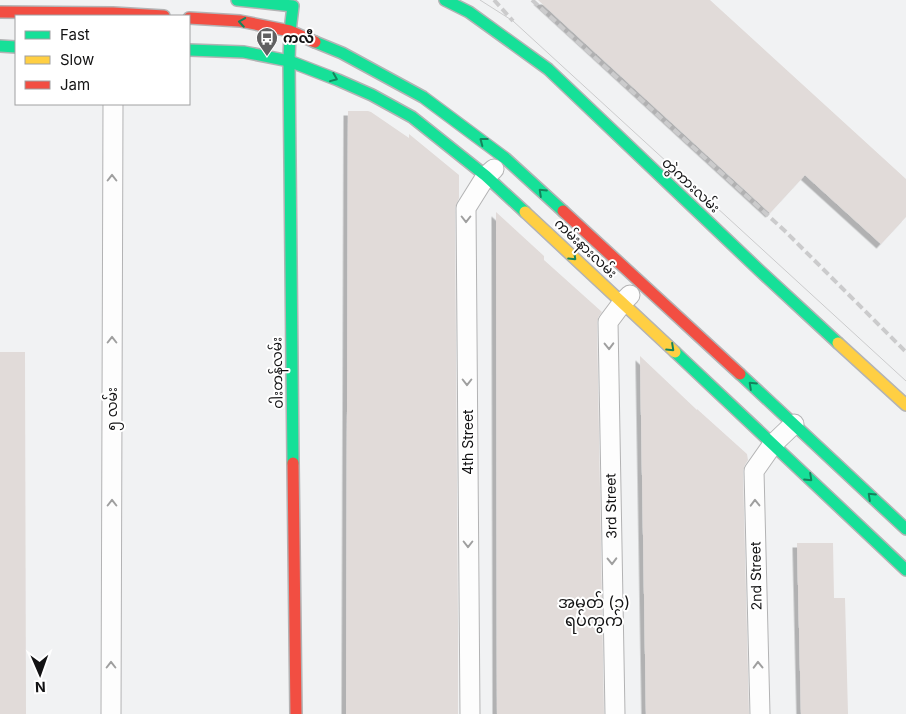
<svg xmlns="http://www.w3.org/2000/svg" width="906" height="714" viewBox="0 0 906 714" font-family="Inter,'Noto Sans Myanmar',sans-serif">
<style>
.building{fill:#e1dbd9;filter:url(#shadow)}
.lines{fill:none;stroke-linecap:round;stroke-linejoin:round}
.street-casing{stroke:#b3b3b4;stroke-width:21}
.fast-casing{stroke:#b3b3b4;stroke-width:14}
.slow-casing{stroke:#b3b3b4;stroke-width:14}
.jam-casing{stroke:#b3b3b4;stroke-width:14}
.street{stroke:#fdfdfd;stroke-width:19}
.fast{stroke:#16e098;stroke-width:11}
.slow{stroke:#ffcf43;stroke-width:11}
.jam{stroke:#f24e42;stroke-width:11}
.tram{stroke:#cbcbcc;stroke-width:1}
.rail{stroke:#cbcbcc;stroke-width:4;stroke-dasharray:8 4;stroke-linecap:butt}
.oneway{stroke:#14835c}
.oneway2{stroke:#9f9f9f}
.labels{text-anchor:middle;stroke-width:4;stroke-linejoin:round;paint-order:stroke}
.poi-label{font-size:14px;font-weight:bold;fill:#121213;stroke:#fff;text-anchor:start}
.street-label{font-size:14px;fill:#121213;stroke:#fff}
.quarter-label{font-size:16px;fill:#121213;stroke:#fff}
</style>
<defs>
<filter id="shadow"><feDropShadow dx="-4.5" dy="4.5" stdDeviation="0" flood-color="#0004"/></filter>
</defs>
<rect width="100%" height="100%" fill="#f1f2f3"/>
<g class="building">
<path d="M538,0H710L906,179V217L881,244L805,175L770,213Z"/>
<path d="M348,111H368L371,112L409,138V134L459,175V198L455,208L458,626V714H346Z"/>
<path d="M496,212L544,256V260L602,312L599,316L597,322L604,714H497Z"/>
<path d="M0,352H25L26,714H0Z"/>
<path d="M640,356L697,410V409L747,454L748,460L745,465L743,471L749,714H646Z"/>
<path d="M797,543H833L834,598H845L848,714H801Z"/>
</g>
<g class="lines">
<g class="street-casing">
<g id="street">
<path d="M111,714L113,104"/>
<path d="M470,714L466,208L486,176L494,169"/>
<path d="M615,714L608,322L623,302L630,295"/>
<path d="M760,714L754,471L773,444L794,424"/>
</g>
</g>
<g class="fast-casing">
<g id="fast">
<path d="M237,0L293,6L290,31"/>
<path d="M445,0L469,12L548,69L759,270L838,343"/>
<path d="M290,31L289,61L293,463"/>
<path d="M315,42L342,53L423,97L505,158L563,211"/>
<path d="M0,46L16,47"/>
<path d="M189,50L244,52L289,61L338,80L372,95L412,117L486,176L525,212"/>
<path d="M675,352L906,570"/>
<path d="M740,374L906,529"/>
</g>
</g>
<g class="slow-casing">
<g id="slow">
<path d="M525,212L675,352"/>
<path d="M838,343L906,405"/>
</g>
</g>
<g class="jam-casing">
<g id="jam">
<path d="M0,12L113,13L164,16"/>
<path d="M189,18L240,21L290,31L315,42"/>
<path d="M563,211L740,374"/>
<path d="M293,463L296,714"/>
</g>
</g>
<use href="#street" class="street"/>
<use href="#fast" class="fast"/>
<use href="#slow" class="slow"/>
<use href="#jam" class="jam"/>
<path class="tram" d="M480,0L513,21L906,381"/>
<g class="rail">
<path d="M494,0L513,21"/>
<path d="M532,0L785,231L906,352"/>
</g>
</g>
<defs><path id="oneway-chevron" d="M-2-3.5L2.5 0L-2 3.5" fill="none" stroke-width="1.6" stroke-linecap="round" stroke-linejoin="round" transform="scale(1.25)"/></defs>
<g class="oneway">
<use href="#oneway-chevron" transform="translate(242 22) rotate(-171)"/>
<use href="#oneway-chevron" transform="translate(334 78) rotate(22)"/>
<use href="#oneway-chevron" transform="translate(483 141) rotate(-143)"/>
<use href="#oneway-chevron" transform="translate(542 192) rotate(-137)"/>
<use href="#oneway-chevron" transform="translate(573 257) rotate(43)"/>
<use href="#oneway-chevron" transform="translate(671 348) rotate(43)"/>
<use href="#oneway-chevron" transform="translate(752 385) rotate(-137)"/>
<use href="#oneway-chevron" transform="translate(809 478) rotate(43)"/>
<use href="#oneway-chevron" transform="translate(871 496) rotate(-137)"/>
</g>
<g class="oneway2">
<use href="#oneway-chevron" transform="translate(112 178) rotate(-90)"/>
<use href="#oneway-chevron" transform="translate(466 219) rotate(90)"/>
<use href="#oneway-chevron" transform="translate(112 340) rotate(-90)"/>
<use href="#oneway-chevron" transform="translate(609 346) rotate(89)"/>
<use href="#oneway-chevron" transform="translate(467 382) rotate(90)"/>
<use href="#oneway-chevron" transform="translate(112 503) rotate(-90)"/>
<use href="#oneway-chevron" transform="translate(755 503) rotate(-91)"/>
<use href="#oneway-chevron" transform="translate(468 544) rotate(90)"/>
<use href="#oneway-chevron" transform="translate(612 561) rotate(89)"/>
<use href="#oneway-chevron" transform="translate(111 665) rotate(-90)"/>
<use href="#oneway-chevron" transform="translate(758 665) rotate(-91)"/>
</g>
<defs>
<g id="bus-pin" transform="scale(1.125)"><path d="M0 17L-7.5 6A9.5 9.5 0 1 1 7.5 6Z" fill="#606061" stroke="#fff"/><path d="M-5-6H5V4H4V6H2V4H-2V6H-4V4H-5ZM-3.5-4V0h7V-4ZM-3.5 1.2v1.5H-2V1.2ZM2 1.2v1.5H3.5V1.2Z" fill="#fff"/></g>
</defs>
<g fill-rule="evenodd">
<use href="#bus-pin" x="267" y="38"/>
</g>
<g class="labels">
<g class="poi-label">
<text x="283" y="43">ကလီ</text>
</g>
<g class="street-label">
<text transform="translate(691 185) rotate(43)" y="5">တွဲကားလမ်း</text>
<text transform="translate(586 248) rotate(43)" y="5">ကမ်းနားလမ်း</text>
<text transform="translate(277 373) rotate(-91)" y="5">ဝါးတန်လမ်း</text>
<text transform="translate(112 409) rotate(-90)" y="5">၅ လမ်း</text>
<text transform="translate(468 442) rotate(-90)" y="5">4th Street</text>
<text transform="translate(611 506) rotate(-91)" y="5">3rd Street</text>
<text transform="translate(756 576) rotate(-91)" y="5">2nd Street</text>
</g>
<g class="quarter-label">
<text x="594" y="608">အမှတ် (၁)<tspan x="594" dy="18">ရပ်ကွက်</tspan></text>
</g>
</g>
<rect x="15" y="15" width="175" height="90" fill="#ffffff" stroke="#a0a0a1"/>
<rect x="25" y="31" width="25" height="8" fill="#16e098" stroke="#a0a0a1"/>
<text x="60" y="40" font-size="15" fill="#121213">Fast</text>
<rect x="25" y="56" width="25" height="8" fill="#ffcf43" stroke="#a0a0a1"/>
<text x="60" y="65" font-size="15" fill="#121213">Slow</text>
<rect x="25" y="81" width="25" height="8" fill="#f24e42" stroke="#a0a0a1"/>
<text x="60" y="90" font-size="15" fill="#121213">Jam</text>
<g transform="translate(40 674) rotate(178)" stroke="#ffffff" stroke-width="4" paint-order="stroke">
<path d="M0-4L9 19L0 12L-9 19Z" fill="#121213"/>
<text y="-8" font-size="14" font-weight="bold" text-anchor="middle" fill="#121213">N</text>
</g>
</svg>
